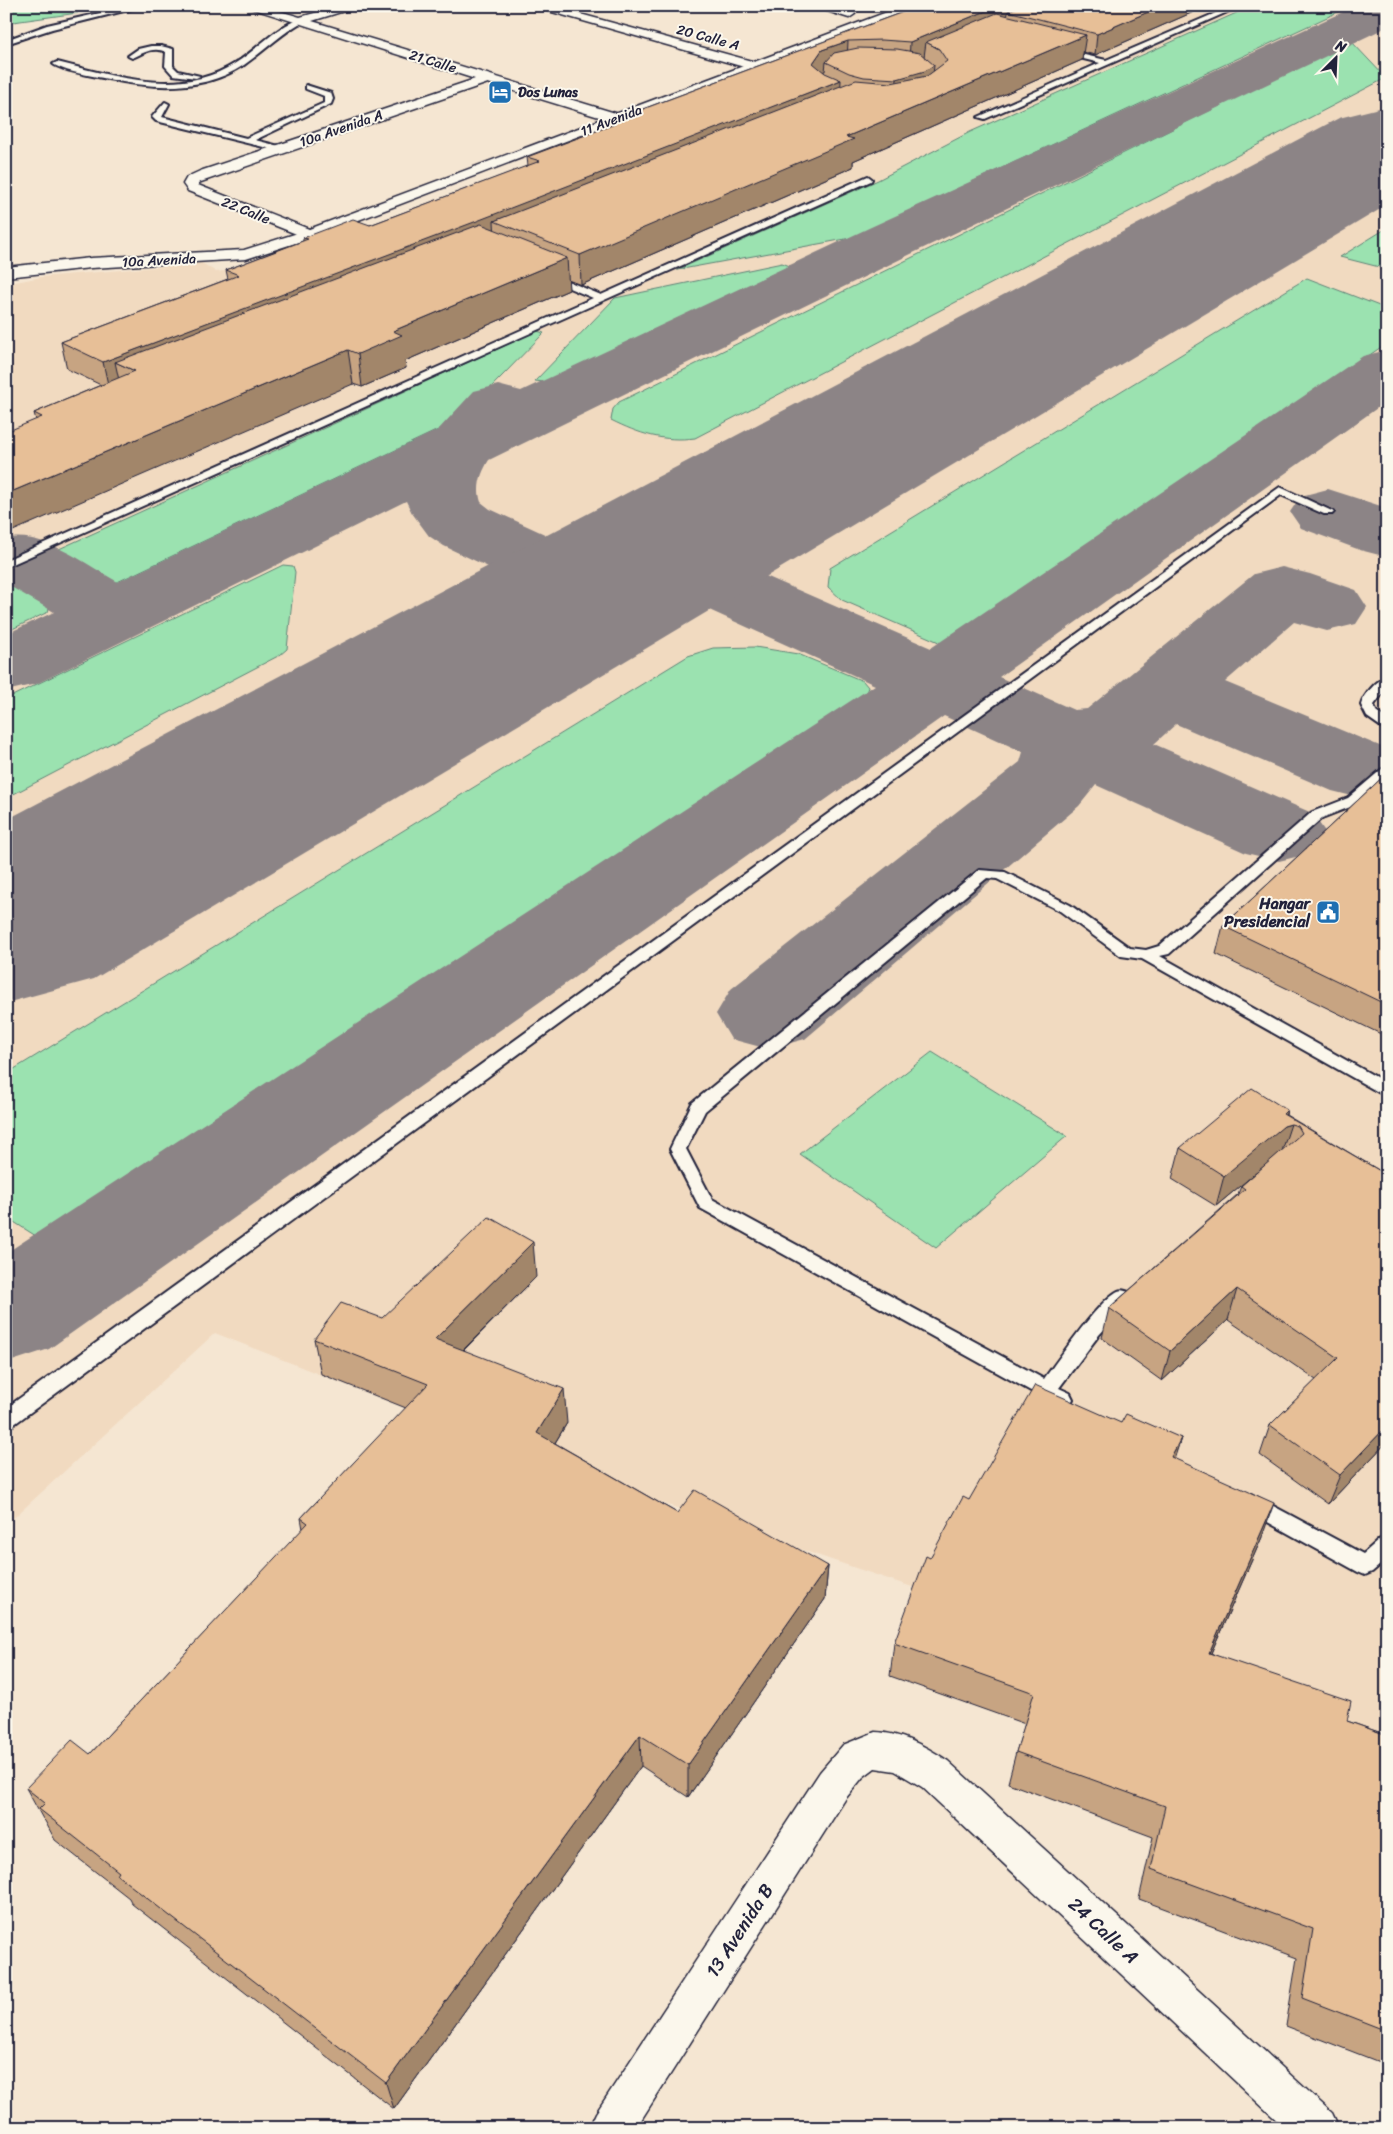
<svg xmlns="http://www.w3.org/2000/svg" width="1393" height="2134" viewBox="0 0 1393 2134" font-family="Sriracha,sans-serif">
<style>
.built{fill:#f1dac0}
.green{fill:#9be2b0;stroke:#5e8276}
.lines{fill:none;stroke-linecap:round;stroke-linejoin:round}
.taxiway{fill:#8c8486;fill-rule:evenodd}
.runway{fill:#8c8486;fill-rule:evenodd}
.service-casing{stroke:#22223b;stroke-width:4}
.minor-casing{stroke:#22223b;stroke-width:3}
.secondary-casing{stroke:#22223b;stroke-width:3}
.service{fill:#fbf7ec;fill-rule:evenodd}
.minor{fill:#fbf7ec;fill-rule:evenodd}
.secondary{fill:#fbf7ec;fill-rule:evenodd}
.wall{fill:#c7a482;stroke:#22223b}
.shaded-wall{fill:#a2866a;stroke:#22223b}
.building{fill:#e7bf97;stroke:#22223b}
.labels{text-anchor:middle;stroke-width:4;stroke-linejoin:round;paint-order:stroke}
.far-street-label{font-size:14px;fill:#22223b;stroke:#fbf7ec}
.far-poi-label{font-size:14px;font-weight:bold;fill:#22223b;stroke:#fbf7ec;text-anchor:start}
.poi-label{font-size:16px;font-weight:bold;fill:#22223b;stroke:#fbf7ec;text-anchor:end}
.near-street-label{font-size:19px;fill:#22223b;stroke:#fbf7ec}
</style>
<rect width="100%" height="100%" fill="#f5e6d2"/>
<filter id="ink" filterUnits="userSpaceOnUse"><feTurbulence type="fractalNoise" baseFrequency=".02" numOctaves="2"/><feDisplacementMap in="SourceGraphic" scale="10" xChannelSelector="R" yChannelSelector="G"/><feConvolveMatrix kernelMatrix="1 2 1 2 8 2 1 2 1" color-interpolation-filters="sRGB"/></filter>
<g filter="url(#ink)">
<path class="built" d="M954,6H1387V1772L921,1590L543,1463L215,1333L6,1525V284L41,277L202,263L216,272L301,260Z"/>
<g class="green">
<path d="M6,6H66L78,13L6,23Z"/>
<path d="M1252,6H1351L851,238L677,270L878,180L970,132Z"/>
<path d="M1351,41L1386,78L695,438C664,442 639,434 611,420L613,409L619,402Z"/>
<path d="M1387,228V269L1340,257Z"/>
<path d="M782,263L790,266L543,382L535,381L615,298Z"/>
<path d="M1307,278L1387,309V343L948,646L842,600L828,587L830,568Z"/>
<path d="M537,331L544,333L459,420L111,585H94L54,562L59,549Z"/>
<path d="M283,565L293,566L295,572L287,649L280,655L6,798V699Z"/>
<path d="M6,581H16L51,601L48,612L6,632Z"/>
<path d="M755,647L798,654L863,681L868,687L865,696L47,1243L6,1217V1074L688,656L713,648Z"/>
<path d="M932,1052L1067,1136L936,1248L800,1154Z"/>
</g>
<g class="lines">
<g class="taxiway">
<path d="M1356,6H1387V27L913,253L489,460C481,473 476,487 481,502L490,509L562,542L649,552L644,543L656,527L683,520L710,527L725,550L743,566L931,648L1363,356L1387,350V401L999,677L1074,710L1087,709L1254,574L1282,567L1310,574L1356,590L1367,607L1356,624L1327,631L1294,622L1225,682L1387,749V793L1364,799L1332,791L1176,724L1154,744L1312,813L1326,833L1312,853L1279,861L1246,853L1096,785L1079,806L805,1039L768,1049L731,1039L716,1014L731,989L1020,762L1023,752L944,716L49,1349L6,1363V1253L875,685L696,604L581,593L503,574L444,546L429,536L412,513L406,501L36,684L6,691V634L54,612L6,584V539C42,530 87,565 118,582L438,430L474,391L498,385L521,391L871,227Z"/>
<path d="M1328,489L1387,508V557L1360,550L1301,528L1290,512L1301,496Z"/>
</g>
<path class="runway" d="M1387,106V205L94,979L6,1003V820L1339,118Z"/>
<g class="service-casing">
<g id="service">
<path d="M131,6H144L52,29L6,44V40L47,25Z"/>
<path d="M1232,6H1241L985,119L978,117L1100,63L1059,53V49L1106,60Z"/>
<path d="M300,19L302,22C281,34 264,51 244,65C203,92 154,89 108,79C94,76 64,72 53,64L57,62C114,76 180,98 234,64C257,50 275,27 300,19Z"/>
<path d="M151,46H161L173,49V66L178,71L200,76L196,78L173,75L165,66L166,52C153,46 144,53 132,58L128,56L138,49Z"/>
<path d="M306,85L331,93L333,99L331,104L255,140L283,147L284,149L280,151L156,121L152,117L165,102L169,104L162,117L246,138L324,103V96L306,89Z"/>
<path d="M868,176L872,179L871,181L6,567V560L593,298L545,278V274H551L601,295Z"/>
<path d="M1280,487L1334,512L1332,514H1324L1281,495L13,1425L6,1427V1408Z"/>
<path d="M1387,677V688L1374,705L1376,711L1387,720V731L1367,717L1361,705C1364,695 1376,680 1387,677Z"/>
<path d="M1387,768V779L1358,804L1322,818L1169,954L1160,956L1387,1083V1097L1142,959L1121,956L1060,911L997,879L987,878L705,1111L686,1149L712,1199L1044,1379C1059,1359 1098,1301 1118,1291C1122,1289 1125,1291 1129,1292L1132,1297L1129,1302L1099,1335L1059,1388L1070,1393L1073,1399L1070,1405L1063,1407L1056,1405L700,1208L670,1149L692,1103L979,870L1005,872L1070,905L1130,948L1146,950L1159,946L1312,812L1348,798L1382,769Z"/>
<path d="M1251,1494L1363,1554L1380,1539L1387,1536V1559L1372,1572L1365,1575L1358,1572L1244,1509L1241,1503L1244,1497Z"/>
</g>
</g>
<g class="minor-casing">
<g id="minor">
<path d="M244,6H263L300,17L340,6H360L312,21L622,115L624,118L617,122L612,121L488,83L198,183V185L314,231L317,234L309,239L304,237L188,191L183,184L187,177L200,171L475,79Z"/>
<path d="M531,6H551L759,63L761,66L759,69H751Z"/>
<path d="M811,6H832L853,11L855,14L849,18Z"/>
<path d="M875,1732C902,1733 927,1747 948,1761L1332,2113L1339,2128H1285L922,1787L895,1771L875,1768L863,1777L846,1798L636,2128H589L596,2113L820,1772L843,1745Z"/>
</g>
</g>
<g class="secondary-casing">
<path id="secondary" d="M903,6H920L314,237L246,259L91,268L6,277V267L91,258L244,250L304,231Z"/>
</g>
<use href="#service" class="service"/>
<use href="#minor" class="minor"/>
<use href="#secondary" class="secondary"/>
</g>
<g class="wall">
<path d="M919,6H1207L1095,55L1083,52L1082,60L853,161V167L581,285L568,280L569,290L405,361L406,368L362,387L353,384L36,420L34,413L101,385L67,369L61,342L228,279L226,270L303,241V238L370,225L528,166L527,157L608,126V122Z"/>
<path d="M1387,773V1037L1216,954L1223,926Z"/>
<path d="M1287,1110L1286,1115L1387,1175V1442L1328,1504L1260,1455L1270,1425L1316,1380L1228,1320L1162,1381L1102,1338L1109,1308L1238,1194L1241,1186L1266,1164L1216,1206L1172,1179L1180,1148Z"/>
<path d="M536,1277L464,1350L567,1423L555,1443L677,1513L828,1566L825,1599L688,1797L641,1766L394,2109L132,1904L129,1898L55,1840L45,1821L43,1819L26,1788L90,1754L303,1529L301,1518L406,1408L321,1374L314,1339Z"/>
<path d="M1121,1423L1181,1438L1174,1458L1262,1537L1211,1653L1347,1721L1387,1735V2065L1286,2026L1297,1958L1139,1899L1153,1837L1008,1783L1016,1752L1025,1724L890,1676L894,1643L930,1558L969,1500Z"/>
</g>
<g class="shaded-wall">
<path d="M998,6H1046L1008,11L1007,23L939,49L926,42L924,57L909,64L910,42Z"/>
<path d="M1162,6H1207L1095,55L1097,34Z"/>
<path d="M1086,35L1082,60L853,161V167L581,285L580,255L846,137Z"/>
<path d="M848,41L847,62H826L825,71L821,72L813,63L822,50Z"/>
<path d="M934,65L932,87L895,101L897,79Z"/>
<path d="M841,80L840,102L494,221L495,240L135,371L115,362L120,385L109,389L103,362Z"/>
<path d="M567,258L569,290L405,361L406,368L362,387L358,354L393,331Z"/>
<path d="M348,350L353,384L6,534V494Z"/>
<path d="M1287,1110L1282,1128L1284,1126L1291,1124L1281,1154L1275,1157L1216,1206L1224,1176L1283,1114Z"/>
<path d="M533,1242L536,1277L440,1373L435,1339Z"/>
<path d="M1237,1289L1228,1320L1162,1381L1170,1351Z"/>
<path d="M564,1389L567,1423L540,1467L537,1433Z"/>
<path d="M1387,1426V1442L1328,1504L1340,1475Z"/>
<path d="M1181,1438L1170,1472L1171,1457Z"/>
<path d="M1274,1503L1262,1537L1197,1685L1209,1653Z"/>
<path d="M828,1566L825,1599L688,1797V1765Z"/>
<path d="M640,1735L641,1766L394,2109L386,2083Z"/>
</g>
<g class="building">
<path d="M919,6H998L910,42L882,40L848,41L822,50L813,63L825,73L841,80L477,221L103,362L61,342L239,275L226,270L308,239L303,238L353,219L370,225L540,161L527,157L615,124L608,122Z"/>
<path d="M1020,6H1162L1097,34L1008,11Z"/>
<path d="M997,13L1086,35L846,137L854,139L580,255L494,221L856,80L891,83L927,76L947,61L939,49L926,42Z"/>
<path d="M858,48L897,49L920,53L934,65L925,71L897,79L864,77L849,73L826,62L834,53Z"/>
<path d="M481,224L567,258L393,331L402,335L358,354L348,350L6,494V432L42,417L34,413L135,371L115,362Z"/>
<path d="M1387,773V1005L1223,926Z"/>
<path d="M1252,1088L1287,1110L1283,1114L1387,1175V1426L1340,1475L1270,1425L1338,1358L1237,1289L1170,1351L1109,1308L1245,1189L1241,1186L1302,1133L1298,1126L1291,1124L1284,1126L1224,1176L1180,1148Z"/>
<path d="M489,1217L533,1242L435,1339L564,1389L537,1433L677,1513L695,1490L828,1566L688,1765L640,1735L386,2083L117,1875L119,1872L39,1809L45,1803L26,1788L72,1740L90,1754L308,1523L301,1518L428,1384L314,1339L341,1303L382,1318Z"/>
<path d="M1035,1385L1121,1423L1126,1414L1181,1438L1171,1457L1274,1503L1209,1653L1351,1701L1347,1721L1387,1735V2031L1302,1998L1313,1929L1151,1869L1165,1806L1016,1752L1034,1693L894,1643L926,1556L930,1558L963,1497L969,1500Z"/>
</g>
</g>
<defs>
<g id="hotel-square" transform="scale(1.25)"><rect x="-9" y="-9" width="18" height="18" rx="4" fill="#1f6fb2" stroke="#fbf7ec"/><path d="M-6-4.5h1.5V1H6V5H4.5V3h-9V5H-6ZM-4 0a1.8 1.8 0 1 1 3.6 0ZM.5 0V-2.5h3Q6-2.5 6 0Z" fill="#fff"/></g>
<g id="civic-square" transform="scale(1.25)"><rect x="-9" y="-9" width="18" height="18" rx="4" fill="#1f6fb2" stroke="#fbf7ec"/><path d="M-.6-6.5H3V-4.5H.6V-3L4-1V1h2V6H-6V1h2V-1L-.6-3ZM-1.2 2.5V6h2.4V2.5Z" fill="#fff"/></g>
</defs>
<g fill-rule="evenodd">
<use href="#hotel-square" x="500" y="92"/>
<use href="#civic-square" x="1328" y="912"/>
</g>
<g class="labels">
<g class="far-street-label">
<text transform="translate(708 37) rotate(15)" y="5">20 Calle A</text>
<text transform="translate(433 61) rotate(17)" y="5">21 Calle</text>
<text transform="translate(611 120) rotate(-21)" y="5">11 Avenida</text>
<text transform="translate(341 128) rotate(-19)" y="5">10a Avenida A</text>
<text transform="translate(246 210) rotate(22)" y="5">22 Calle</text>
<text transform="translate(159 260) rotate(-3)" y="5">10a Avenida</text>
</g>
<g class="far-poi-label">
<text x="518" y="97">Dos Lunas</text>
</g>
<g class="poi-label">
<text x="1310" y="909">Hangar<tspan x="1310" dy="18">Presidencial</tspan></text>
</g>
<g class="near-street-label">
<text transform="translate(739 1930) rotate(-57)" y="7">13 Avenida B</text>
<text transform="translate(1104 1930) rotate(43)" y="7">24 Calle A</text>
</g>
</g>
<rect width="1393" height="2134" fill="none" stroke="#fbf7ec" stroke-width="25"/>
<rect x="12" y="12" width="1368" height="2109" fill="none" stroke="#22223b" stroke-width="2" filter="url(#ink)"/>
<g transform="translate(1336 58) rotate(24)" stroke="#fbf7ec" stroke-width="4" paint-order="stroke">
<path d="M0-4L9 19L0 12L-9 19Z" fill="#22223b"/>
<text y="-8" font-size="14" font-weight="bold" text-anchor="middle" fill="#22223b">N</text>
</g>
</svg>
